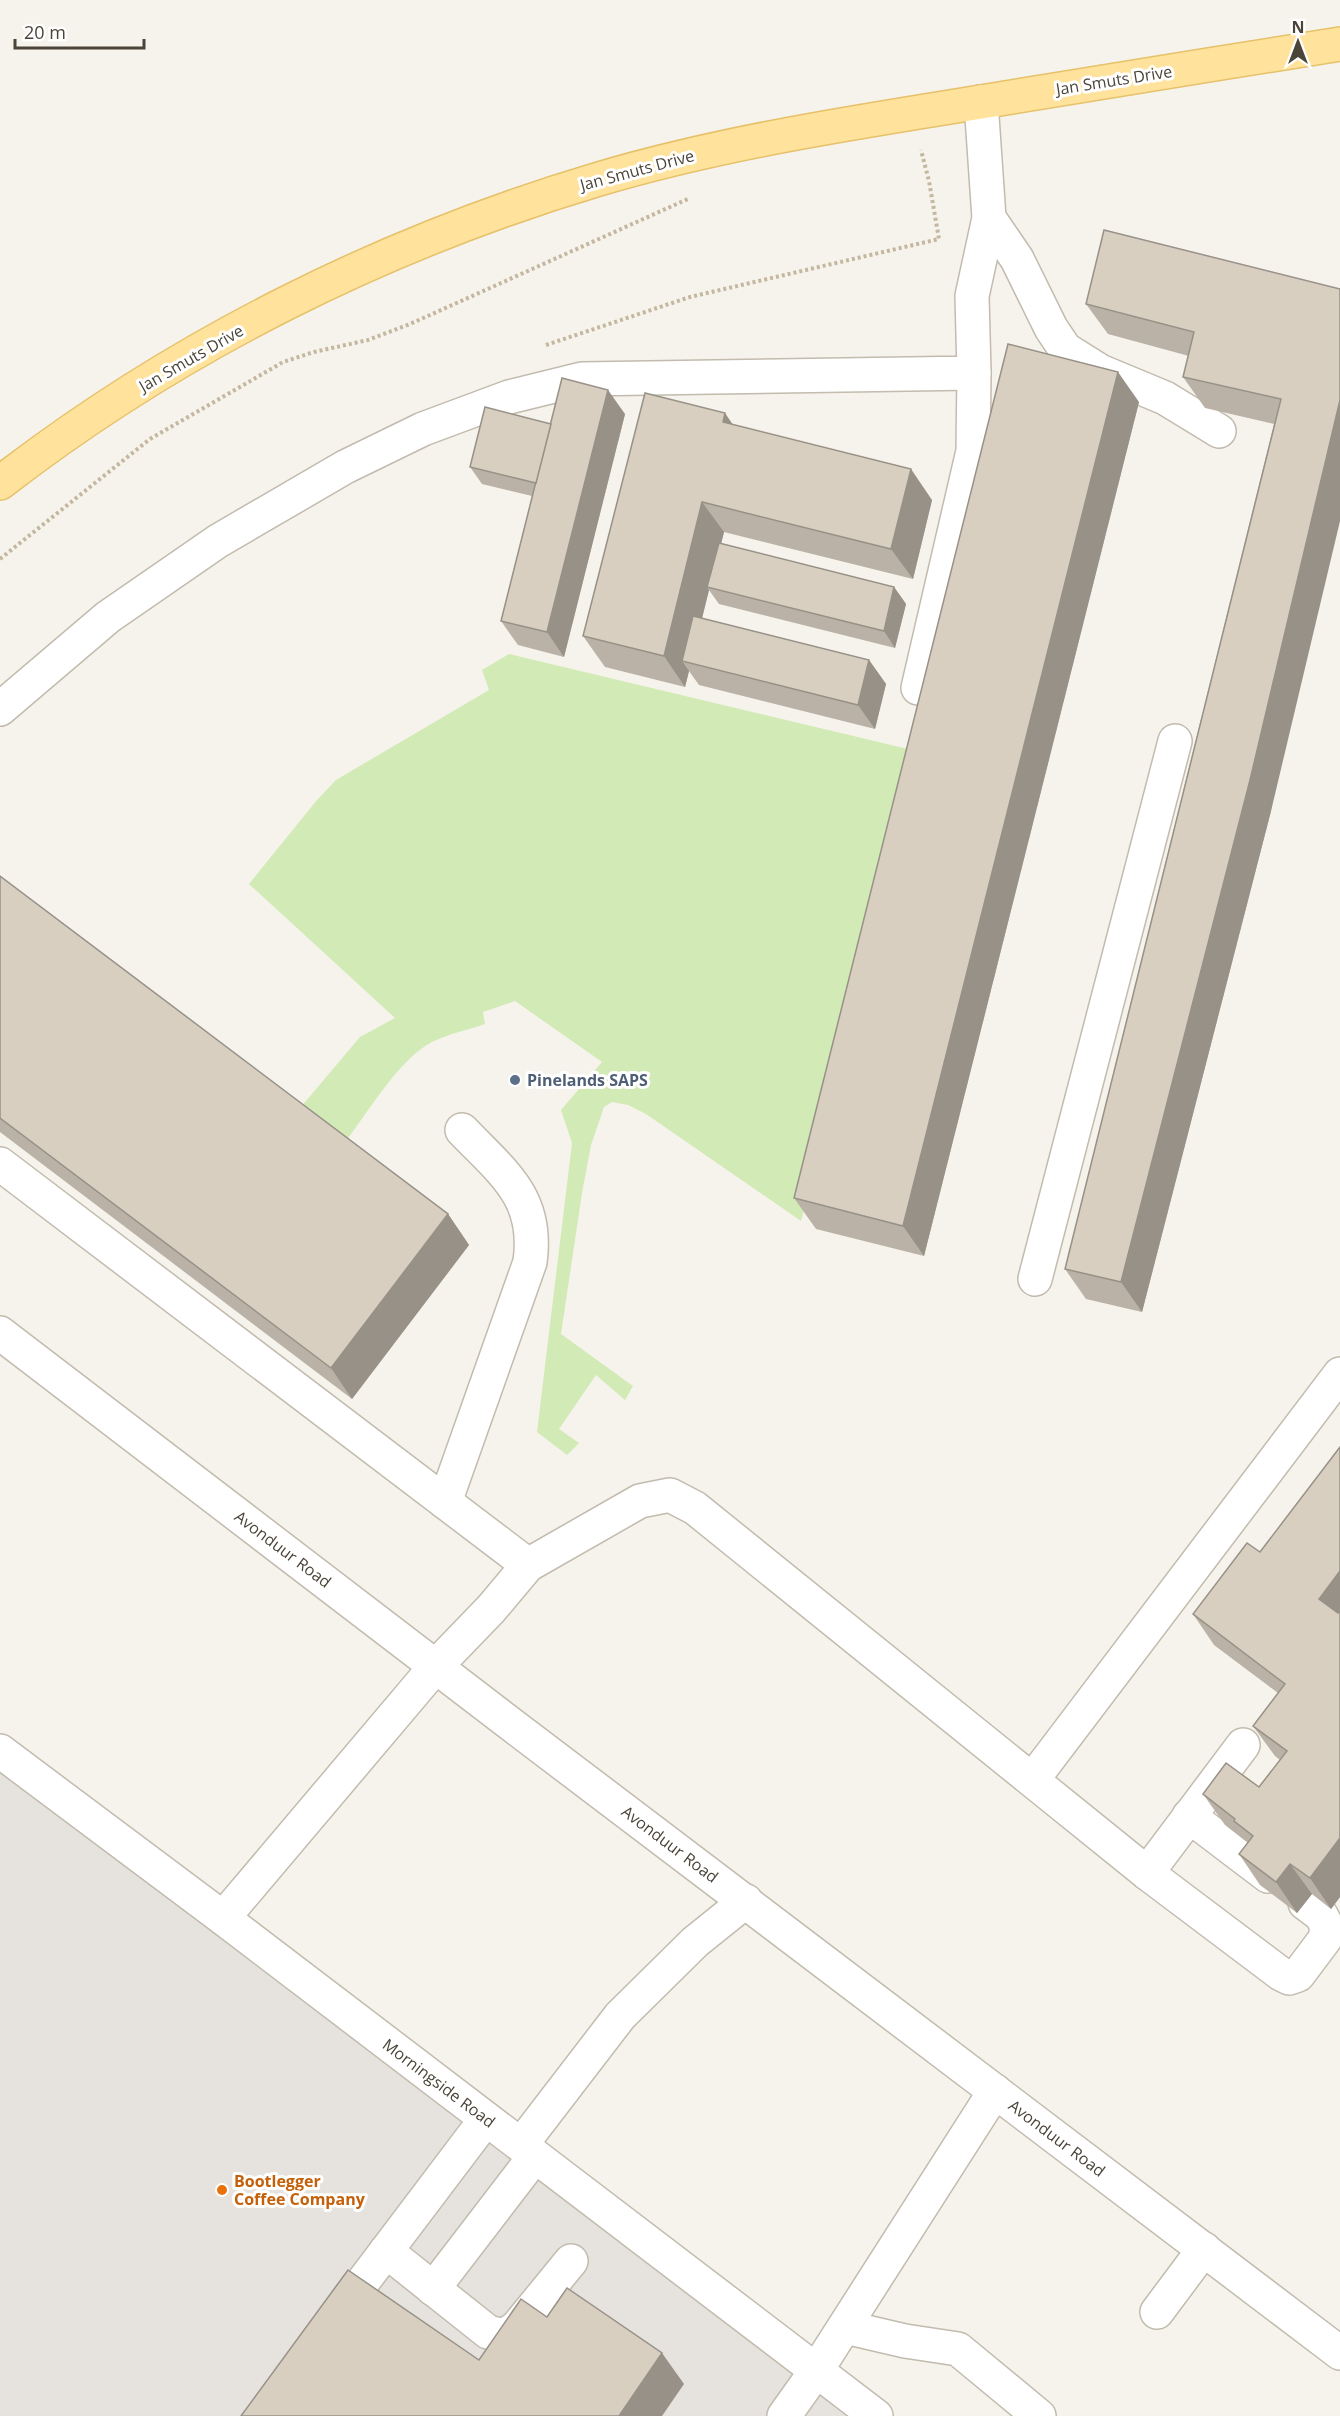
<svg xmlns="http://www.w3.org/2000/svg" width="1340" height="2416" viewBox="0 0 1340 2416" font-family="'Open Sans',sans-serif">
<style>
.industrial{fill:#e6e2dd}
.green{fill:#d2eab5}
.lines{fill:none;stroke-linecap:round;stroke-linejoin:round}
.minor-casing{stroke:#c2bbae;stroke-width:36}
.major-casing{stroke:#e6c16a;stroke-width:36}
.path{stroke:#c4b79f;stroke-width:4;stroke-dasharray:3 3;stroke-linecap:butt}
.minor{stroke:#fff;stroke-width:33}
.major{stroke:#ffe39c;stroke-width:33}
.wall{fill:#bab2a6}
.shaded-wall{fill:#979187}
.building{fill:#d8cfc1;stroke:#979187;stroke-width:1.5}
.service-dot{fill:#5c6f8a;stroke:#fff;stroke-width:2}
.food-dot{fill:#e8710a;stroke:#fff;stroke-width:2}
.labels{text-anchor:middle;stroke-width:6;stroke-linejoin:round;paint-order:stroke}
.street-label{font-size:16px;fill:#4b4439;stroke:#fff}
.service-label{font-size:16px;font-weight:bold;fill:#4e5e75;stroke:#fff;text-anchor:start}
.food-label{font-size:16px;font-weight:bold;fill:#c56008;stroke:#fff;text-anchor:start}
</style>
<rect width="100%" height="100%" fill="#f6f3ec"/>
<path class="industrial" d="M0,1751L876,2416H0Z"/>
<path class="green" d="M509,654L929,754L801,1221L646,1114L628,1105L612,1102L604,1107L591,1145L582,1193L561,1334L633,1386L625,1400L596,1375L559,1429L579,1443L567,1455L537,1432L572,1143L561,1110L602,1062L515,1001L483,1012L485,1024C468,1030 448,1034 432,1042C400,1058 368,1112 346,1141L295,1114L360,1037L395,1018L249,884L317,800L336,780L489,690L482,670Z"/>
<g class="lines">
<g class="minor-casing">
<g id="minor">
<path d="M989,218L1017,259L1051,328L1065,349L1100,371L1165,398L1219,431"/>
<path d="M918,688L973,451L974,373"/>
<path d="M0,709L108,617L218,541L345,467L423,429L509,397L582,379L974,373L972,296L989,218L981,102"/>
<path d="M0,1164L528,1565L491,1609L436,1666L223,1918"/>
<path d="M1035,1279L1175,741"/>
<path d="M0,1333L512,1725L1340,2353"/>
<path d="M445,1502L530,1262C539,1197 503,1173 462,1130"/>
<path d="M528,1565L640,1501L670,1495L695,1508L1147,1873L1281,1974L1289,1978L1298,1975L1325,1939L1327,1926L1321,1915L1305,1903"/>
<path d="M0,1751L223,1918L876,2416"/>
<path d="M1033,1779L1340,1374"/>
<path d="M1189,1816L1268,1876"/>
<path d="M1147,1873L1243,1745"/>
<path d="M521,2145L620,2016L695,1942L746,1901"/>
<path d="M386,2251L488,2332L504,2336L517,2327L571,2261"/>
<path d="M433,2289L535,2156"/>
<path d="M1157,2312L1204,2249"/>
<path d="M337,2316L486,2119"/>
<path d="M845,2327L905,2341L958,2349L1039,2416"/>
<path d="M784,2416L816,2371L995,2091"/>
</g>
</g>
<g class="major-casing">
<path id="major" d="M0,483C177,346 384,243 599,179C714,145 832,126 950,107C1080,85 1210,65 1340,44"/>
</g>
<g class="path">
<path d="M546,345L690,297L939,239L929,181L921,150"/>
<path d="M0,559L150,439L283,362L314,352L368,340L410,324L690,198"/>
</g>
<use href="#minor" class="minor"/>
<use href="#major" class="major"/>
</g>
<g class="wall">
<path d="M1340,289L1271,811L1142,1312L1086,1299L1065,1269L1274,424L1205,408L1183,377L1189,356L1108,334L1086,304Z"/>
<path d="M1139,402L924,1256L816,1229L794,1198Z"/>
<path d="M625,414L564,657L518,645L501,621L532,496L482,484L470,467L551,424Z"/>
<path d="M733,425L932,500L913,579L724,532L721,544L894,587L906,604L895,648L719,604L709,590L702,618L869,660L886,684L875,729L699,685L689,671L685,687L605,667L583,636Z"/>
<path d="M0,876L448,1214L469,1245L352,1399L0,1132Z"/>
<path d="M1340,1447V1897L1331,1909L1312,1894L1297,1913L1260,1885L1239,1854L1248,1843L1225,1825L1203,1794L1259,1787L1280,1760L1275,1756L1253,1726L1278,1693L1214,1645L1193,1614L1260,1552Z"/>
</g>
<g class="shaded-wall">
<path d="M1118,372L1139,402L924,1256L903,1226Z"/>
<path d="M608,390L625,414L564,657L547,632Z"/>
<path d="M1340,400V521L1271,811L1142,1312L1121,1282Z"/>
<path d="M725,413L746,444L723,422Z"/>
<path d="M911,469L932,500L913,579L891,549Z"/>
<path d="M702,502L724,532L710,588L707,587L709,590L691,663L682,661L689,671L685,687L664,656Z"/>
<path d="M894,587L906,604L895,648L884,631Z"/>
<path d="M869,660L886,684L875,729L858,705Z"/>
<path d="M448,1214L469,1245L352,1399L331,1368Z"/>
<path d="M1340,1571V1628L1319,1599Z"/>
<path d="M1340,1838V1897L1331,1909L1310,1878Z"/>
<path d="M1290,1864L1312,1894L1297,1913L1276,1882Z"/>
<path d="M662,2353L684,2384L662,2416H619Z"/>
</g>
<g class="building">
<path d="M1104,230L1340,289V400L1250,780L1121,1282L1065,1269L1281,399L1183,377L1194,332L1086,304Z"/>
<path d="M1008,344L1118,372L903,1226L794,1198Z"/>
<path d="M562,378L608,390L547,632L501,621Z"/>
<path d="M645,393L725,413L723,422L911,469L891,549L702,502L664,656L583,636Z"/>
<path d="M485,407L551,424L536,483L470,467Z"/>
<path d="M719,543L894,587L884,631L707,587Z"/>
<path d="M693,616L869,660L858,705L682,661Z"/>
<path d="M0,876L448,1214L331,1368L0,1118Z"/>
<path d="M1340,1447V1571L1319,1599L1338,1613L1340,1611V1838L1310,1878L1290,1864L1276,1882L1239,1854L1253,1836L1234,1821L1235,1819L1203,1794L1226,1763L1259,1787L1287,1751L1253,1726L1285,1684L1193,1614L1247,1543L1260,1552Z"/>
<path d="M348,2270L479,2360L521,2299L547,2317L567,2288L662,2353L619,2416H241Z"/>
</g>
<circle class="service-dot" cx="515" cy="1080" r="6"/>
<circle class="food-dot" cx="222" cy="2190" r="6"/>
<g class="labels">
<g class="street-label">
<text transform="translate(1114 80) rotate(-9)" y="6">Jan Smuts Drive</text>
<text transform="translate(637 170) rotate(-15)" y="6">Jan Smuts Drive</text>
<text transform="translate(191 358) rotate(-30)" y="6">Jan Smuts Drive</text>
<text transform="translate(283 1549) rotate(37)" y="6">Avonduur Road</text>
<text transform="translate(670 1844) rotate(37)" y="6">Avonduur Road</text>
<text transform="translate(439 2083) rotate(37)" y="6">Morningside Road</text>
<text transform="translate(1057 2138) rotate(37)" y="6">Avonduur Road</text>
</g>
<g class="service-label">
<text x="527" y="1086">Pinelands SAPS</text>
</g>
<g class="food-label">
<text x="234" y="2187">Bootlegger<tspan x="234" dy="18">Coffee Company</tspan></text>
</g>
</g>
<g transform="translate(1298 42)" stroke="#ffffff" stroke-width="4.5" paint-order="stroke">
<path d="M0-4.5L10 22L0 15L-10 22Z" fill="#4b4439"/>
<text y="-9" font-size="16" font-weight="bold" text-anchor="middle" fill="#4b4439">N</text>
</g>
<path d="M15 39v9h129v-9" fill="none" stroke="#4b4439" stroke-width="3"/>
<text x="24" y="39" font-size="18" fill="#4b4439" stroke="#ffffff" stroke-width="4.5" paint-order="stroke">20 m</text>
</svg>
